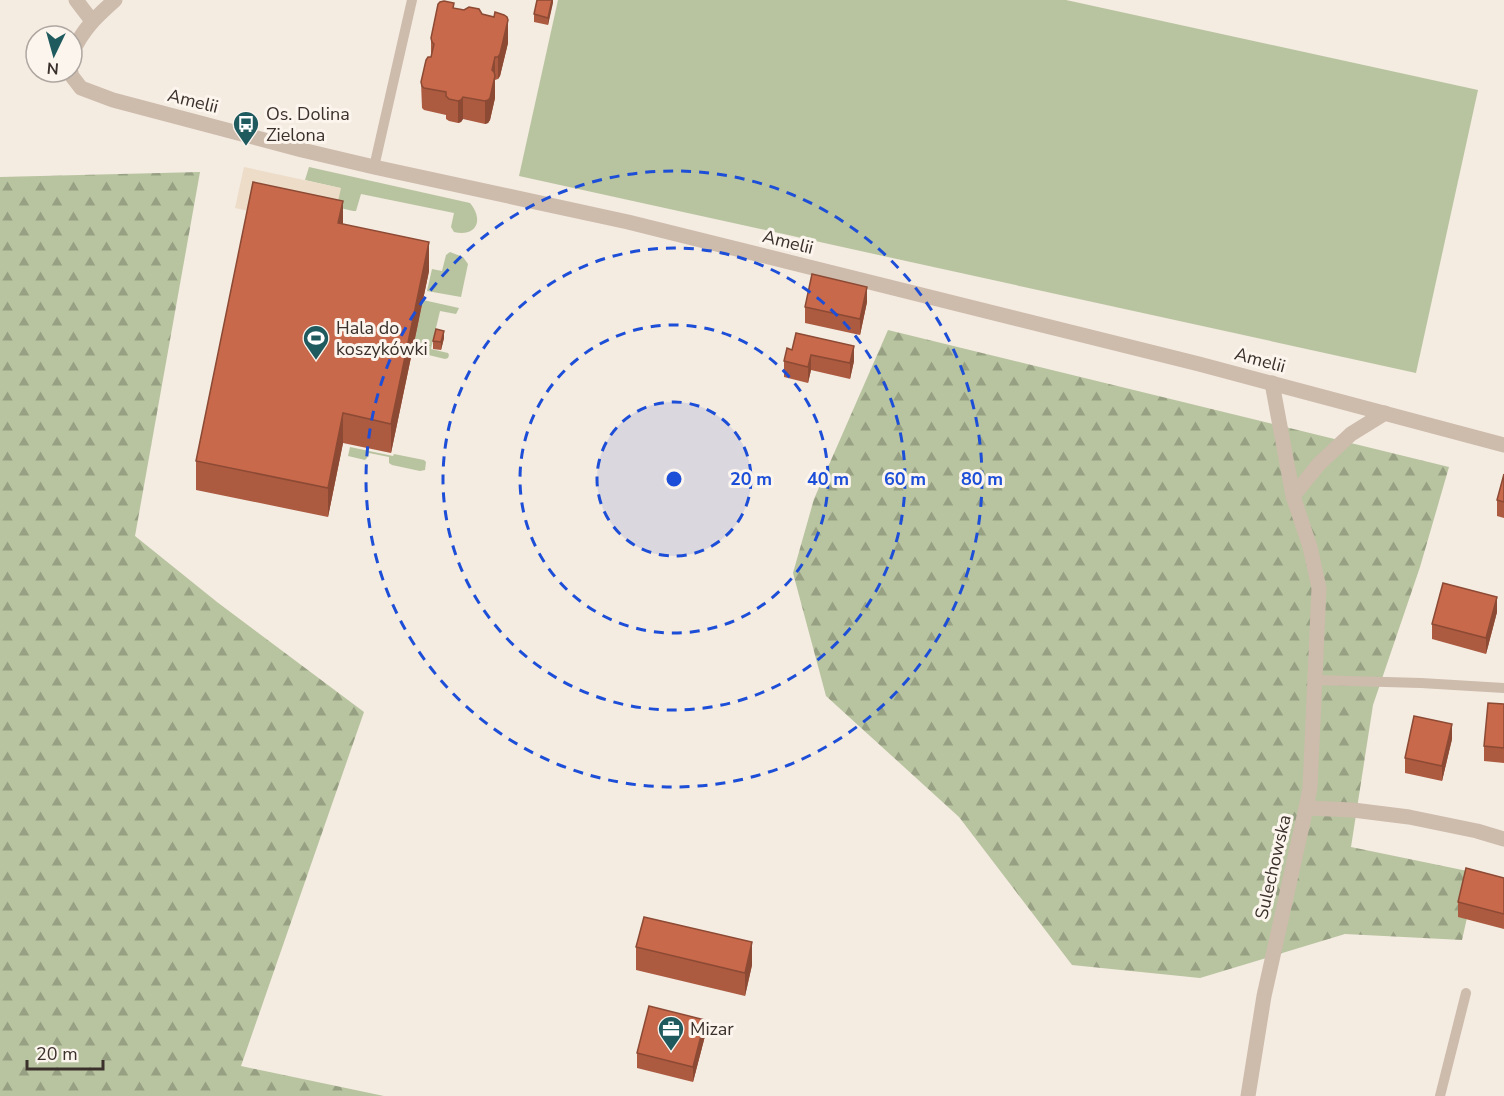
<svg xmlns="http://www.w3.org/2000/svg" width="1504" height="1096" viewBox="0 0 1504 1096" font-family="'Nunito Sans',sans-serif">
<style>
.grass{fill:#b8c4a0}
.forest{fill:url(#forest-firs)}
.plaza{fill:#ecdcc8}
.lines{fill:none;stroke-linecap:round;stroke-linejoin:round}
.service{stroke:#cdbbac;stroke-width:10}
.minor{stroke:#cdbbac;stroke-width:15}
.wall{fill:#ac5a40}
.shaded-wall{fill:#8c4a34}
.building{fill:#c8694b;stroke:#8c4a34;stroke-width:1.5}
.ring{fill:none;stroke:#1d4ed8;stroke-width:3;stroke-dasharray:10 8}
.labels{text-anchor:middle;stroke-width:6;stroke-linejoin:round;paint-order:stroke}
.street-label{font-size:18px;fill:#3b302b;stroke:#fbf5ee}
.poi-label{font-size:18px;fill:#3b302b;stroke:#fbf5ee;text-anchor:start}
.centre{fill:#1d4ed8;stroke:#fbf5ee;stroke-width:3}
.ring-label{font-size:18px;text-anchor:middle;font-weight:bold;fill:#1d4ed8;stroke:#fbf5ee;stroke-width:6;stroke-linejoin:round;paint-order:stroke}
</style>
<defs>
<pattern id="forest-firs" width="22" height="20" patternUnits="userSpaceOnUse" patternTransform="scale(1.5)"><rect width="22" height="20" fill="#b8c4a0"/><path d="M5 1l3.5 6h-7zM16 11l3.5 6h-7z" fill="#97a083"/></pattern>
</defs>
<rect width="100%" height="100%" fill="#f4ebe1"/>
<g class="grass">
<path d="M558,0H1066L1478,90L1416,373L519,176Z"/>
<path d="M309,167L470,203C484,220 477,237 454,232L451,227L454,213L361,194L356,211H353L336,207L340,188L305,180Z"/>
<path d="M450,252L463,257L468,264L461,297L427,291L432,269L442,271L446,255Z"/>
<path d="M423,300L459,308L456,314L440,311L431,349L448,353L449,355L448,358L445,359L412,351Z"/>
<path d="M350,447L393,456L394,454L424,460L426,462L425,470L420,471L392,465L389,463V457L369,453L367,458L365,460L348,456Z"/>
</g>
<g class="forest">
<path d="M200,172L135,536L217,602L364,712L241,1066L384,1096H0V177Z"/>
<path d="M888,330L1449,467L1420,567L1373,705L1351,847L1477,873L1462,940L1345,934L1200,978L1072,965L959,817L826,696L793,573L814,499Z"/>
</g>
<path class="plaza" d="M244,167L341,188L332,229L235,208Z"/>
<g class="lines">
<g class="service">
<path d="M374,167L412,0"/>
<path d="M1314,680L1421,683L1504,688"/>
<path d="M1440,1096L1466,993"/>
</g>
<g class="minor">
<path d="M76,0L92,21"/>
<path d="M72,53C83,29 95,18 115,0"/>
<path d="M71,72V75L81,88L113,100L302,150L374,167L628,222L1199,364L1504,445"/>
<path d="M1272,383L1293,496"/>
<path d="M1306,808L1310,788L1319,588L1310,547L1293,496L1319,464L1351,434L1385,413"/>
<path d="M1248,1096L1264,996L1306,808L1353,810L1409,817L1477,831L1504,839"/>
</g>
</g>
<g class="wall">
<path d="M553,0L548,25L534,22V14Z"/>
<path d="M454,8L482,14L508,43L500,76L498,79L495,80V98L490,120L488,123L485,124L463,119L461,122L458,123L449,121L446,119V115L424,110L422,108L421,82L431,57V38Z"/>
<path d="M343,224L429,271L391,453L343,443L328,517L196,490V461Z"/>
<path d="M867,302L860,335L805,323V307Z"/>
<path d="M444,338L441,350L433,349V341Z"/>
<path d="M792,350L854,361L850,379L811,370L808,383L784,377V361Z"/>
<path d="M1504,474V518L1497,516V500Z"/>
<path d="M1497,612L1486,654L1432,639V624Z"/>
<path d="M1504,704V763L1484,761V746Z"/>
<path d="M1452,739L1442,781L1405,773V758Z"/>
<path d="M1504,878V929L1458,917V902Z"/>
<path d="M636,947L752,965L745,996L636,970Z"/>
<path d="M705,1036L693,1082L637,1068V1053Z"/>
</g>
<g class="shaded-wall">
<path d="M552,0H553V3L548,25V18Z"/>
<path d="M508,20V43L500,76L498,79V57Z"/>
<path d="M495,57V98L490,120L488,123L485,124V101Z"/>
<path d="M463,97V119L461,122L458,123V101Z"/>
<path d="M343,201V231L338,223Z"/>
<path d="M429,242V271L391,453V424Z"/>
<path d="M867,287V302L860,335V319Z"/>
<path d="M444,331V338L441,350V342Z"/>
<path d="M854,346V361L850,379V363Z"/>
<path d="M811,355V370L808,383V367Z"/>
<path d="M343,413V443L328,517V488Z"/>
<path d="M1497,597V612L1486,654V638Z"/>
<path d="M1452,724V739L1442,781V766Z"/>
<path d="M752,942V965L745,996V973Z"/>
<path d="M705,1020V1036L693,1082V1067Z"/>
</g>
<g class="building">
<path d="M537,0H552L548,18L534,14Z"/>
<path d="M444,1L454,3L453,8L464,10L469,7L479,9L482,14L494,17L495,12L504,15L507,17L508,20L500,54L498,57H495L492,70L494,72L495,76L490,98L488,100L485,101L463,97L461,100L458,101L449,99L446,96V92L424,88L422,86L421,82L426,60L428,57H431L434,44L432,42L431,38L438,4L440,2Z"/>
<path d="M253,182L343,201L338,223L429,242L391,424L343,413L328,488L196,461Z"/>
<path d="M812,274L867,287L860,319L805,307Z"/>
<path d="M436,329L444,331L441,342L433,341Z"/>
<path d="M796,333L854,346L850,363L811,355L808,367L784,361L787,348L792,350Z"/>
<path d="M1504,474V502L1497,500Z"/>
<path d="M1443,583L1497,597L1486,638L1432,624Z"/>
<path d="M1488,703L1504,704V748L1484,746Z"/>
<path d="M1414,716L1452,724L1442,766L1405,758Z"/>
<path d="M1466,868L1504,878V914L1458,902Z"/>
<path d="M644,917L752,942L745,973L636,947Z"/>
<path d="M649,1006L705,1020L693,1067L637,1053Z"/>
</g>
<circle cx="674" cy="479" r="77" fill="#1d4ed8" fill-opacity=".12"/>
<g class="ring">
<circle cx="674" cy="479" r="77"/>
<circle cx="674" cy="479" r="154"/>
<circle cx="674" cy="479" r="231"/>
<circle cx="674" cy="479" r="308"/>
</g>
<defs>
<g id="bus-pin" transform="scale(1.35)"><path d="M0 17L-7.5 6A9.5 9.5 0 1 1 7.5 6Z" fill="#1f5a5e" stroke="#fbf5ee"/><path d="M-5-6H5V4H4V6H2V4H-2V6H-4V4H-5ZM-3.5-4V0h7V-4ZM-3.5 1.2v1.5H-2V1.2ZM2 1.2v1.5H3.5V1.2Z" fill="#fff"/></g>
<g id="stadium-pin" transform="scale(1.35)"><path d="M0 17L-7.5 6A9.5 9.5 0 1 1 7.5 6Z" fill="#1f5a5e" stroke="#fbf5ee"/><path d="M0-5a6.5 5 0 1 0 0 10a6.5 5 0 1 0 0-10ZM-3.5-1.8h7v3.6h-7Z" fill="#fff"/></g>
<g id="office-pin" transform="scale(1.35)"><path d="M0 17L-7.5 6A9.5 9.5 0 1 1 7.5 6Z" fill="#1f5a5e" stroke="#fbf5ee"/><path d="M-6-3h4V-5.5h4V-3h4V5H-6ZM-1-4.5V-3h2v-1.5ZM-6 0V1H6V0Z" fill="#fff"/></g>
</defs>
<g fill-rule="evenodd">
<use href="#bus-pin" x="246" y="124"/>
<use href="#stadium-pin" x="316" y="338"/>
<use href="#office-pin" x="671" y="1029"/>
</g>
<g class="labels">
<g class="street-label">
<text transform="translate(193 101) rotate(14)" y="6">Amelii</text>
<text transform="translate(788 242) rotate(14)" y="6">Amelii</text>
<text transform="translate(1260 360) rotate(15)" y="6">Amelii</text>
<text transform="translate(1273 867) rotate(-77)" y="6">Sulechowska</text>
</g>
<g class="poi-label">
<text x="266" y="120">Os. Dolina<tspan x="266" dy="21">Zielona</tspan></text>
<text x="336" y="334">Hala do<tspan x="336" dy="21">koszykówki</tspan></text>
<text x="690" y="1035">Mizar</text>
</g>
</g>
<circle cx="674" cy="479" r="9" class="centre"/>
<g class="ring-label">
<text x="751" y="485">20 m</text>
<text x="828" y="485">40 m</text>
<text x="905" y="485">60 m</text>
<text x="982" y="485">80 m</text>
</g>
<g transform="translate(54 54) rotate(185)"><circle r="28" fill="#fbf5ee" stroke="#aea6a0" stroke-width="1.5"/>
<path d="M0-4.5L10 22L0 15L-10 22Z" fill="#1f5a5e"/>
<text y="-9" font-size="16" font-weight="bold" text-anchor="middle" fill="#3b302b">N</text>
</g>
<path d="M27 1060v9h76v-9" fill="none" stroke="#3b302b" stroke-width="3"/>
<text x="36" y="1060" font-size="18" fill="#3b302b" stroke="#fbf5ee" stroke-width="4.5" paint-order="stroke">20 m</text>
</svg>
